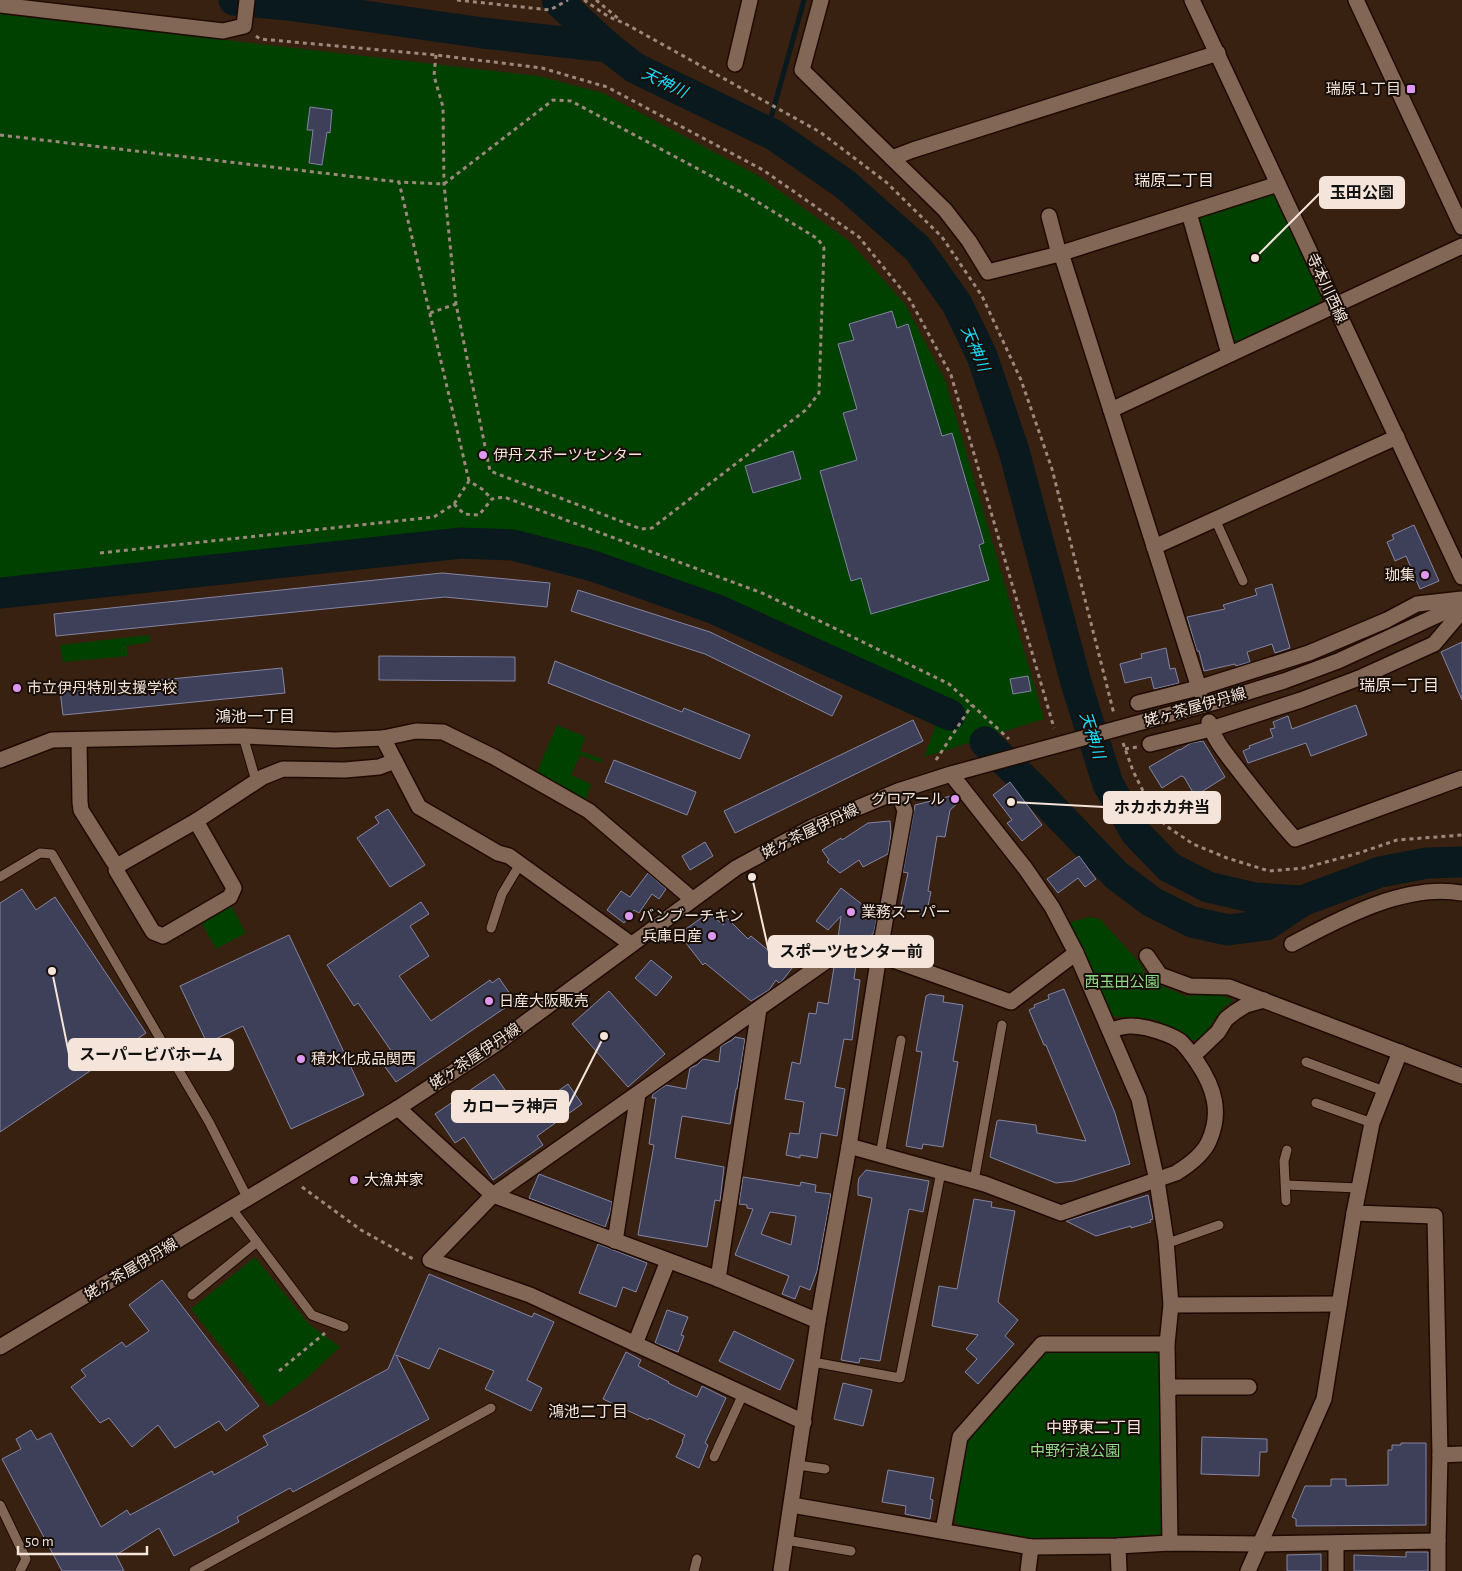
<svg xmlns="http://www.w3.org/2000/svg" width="1462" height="1571" viewBox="0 0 1462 1571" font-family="'Alegreya Sans','Noto Sans JP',sans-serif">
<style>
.green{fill:#004100}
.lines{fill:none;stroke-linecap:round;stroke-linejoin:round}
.stream{stroke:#09191d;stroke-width:5}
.river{stroke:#09191d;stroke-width:31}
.building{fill:#3e3f59;stroke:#8385a3;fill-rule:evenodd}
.service-casing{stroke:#1f0a00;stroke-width:11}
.minor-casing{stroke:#1f0a00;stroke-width:18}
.tertiary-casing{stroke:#1f0a00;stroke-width:18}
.secondary-casing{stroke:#1f0a00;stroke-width:18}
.path{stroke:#9c887c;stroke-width:3;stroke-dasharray:4 4;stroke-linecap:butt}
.service{stroke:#836756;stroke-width:9}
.minor{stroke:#836756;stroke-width:15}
.tertiary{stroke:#836756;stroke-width:15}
.secondary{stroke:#836756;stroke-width:15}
.poi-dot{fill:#df98f2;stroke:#180e08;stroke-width:2}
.labels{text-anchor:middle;stroke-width:4;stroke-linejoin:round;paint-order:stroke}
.poi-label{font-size:15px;fill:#f4e4da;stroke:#180e08;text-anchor:start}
.street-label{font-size:15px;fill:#f4e4da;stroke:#180e08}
.park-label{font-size:15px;fill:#8cdd85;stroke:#180e08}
.water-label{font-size:16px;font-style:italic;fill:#14dfff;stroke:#180e08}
.neighbourhood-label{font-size:16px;fill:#f4e4da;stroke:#180e08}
.leader{fill:none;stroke:#f4e4da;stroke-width:2}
.callout-dot{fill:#f4e4da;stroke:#180e08;stroke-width:2}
.callout{fill:#f4e4da;stroke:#f4e4da;stroke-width:2}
.callout-label{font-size:16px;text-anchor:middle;font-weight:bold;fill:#111}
</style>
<rect width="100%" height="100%" fill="#392112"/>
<g class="green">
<path d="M0,14L539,76L603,93L759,176L849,241L905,304L945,380L1044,719L924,757L946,697L753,609L594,550L518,531L462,529L0,580Z"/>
<path d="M1268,191L1275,194L1322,297L1318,305L1233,348L1197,216Z"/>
<path d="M149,635L150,642L126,646L128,656L63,662L60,645Z"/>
<path d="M557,725L584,736L585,739L580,751L602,759L601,763L580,755L571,775L591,784L585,802L535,776Z"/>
<path d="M231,906L246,933L216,949L201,922Z"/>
<path d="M1089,917L1100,919L1141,964L1148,980L1186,996L1218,994L1234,1000L1223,1008L1200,1040H1188L1156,1020L1135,1017H1118L1107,1013L1069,923Z"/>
<path d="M255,1257L309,1324L340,1347L306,1379L269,1407L191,1309Z"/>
<path d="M1156,1349L1162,1355L1164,1532L1161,1536L1036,1541L960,1527L954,1520L968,1437L1042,1354L1050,1350Z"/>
</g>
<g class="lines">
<path class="stream" d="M767,132L804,0"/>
<g class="river">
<path d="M234,0L288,5L483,33L608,47L635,68L774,135L846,185L918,249L957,304L982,356L1014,451L1077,686L1108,784L1136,833L1169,867L1208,887L1255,898L1302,901L1380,872L1427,863L1462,862"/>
<path d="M557,0L608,47"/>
<path d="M0,593L462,543L513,545L593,566L715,609L950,715"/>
<path d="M985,742L1032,787L1116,875L1152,902L1192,922L1228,930L1266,925L1302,901"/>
</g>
</g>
<g class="building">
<path d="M310,107L332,110L330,133L327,132L322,165L309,163L313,130H307Z"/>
<path d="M892,311L897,328L908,324L942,436L952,433L984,543L979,545L989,580L871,614L861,578L851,581L820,471L857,460L843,413L857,409L838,344L854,340L849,324Z"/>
<path d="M793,451L801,479L753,493L745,466Z"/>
<path d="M1414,525L1439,581L1420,589L1406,556L1395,561L1387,542L1394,539L1392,535Z"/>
<path d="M442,573L550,583L547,607L445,597L56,636L54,614Z"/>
<path d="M1272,584L1290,648L1275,653L1272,644L1247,652L1250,662L1236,666L1235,664L1204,671L1199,651H1197L1187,617L1225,609L1223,605L1257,595L1255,589Z"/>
<path d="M578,590L710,632L842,696L832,716L705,654L571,611Z"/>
<path d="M1462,642V700L1441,652Z"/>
<path d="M1166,648L1170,669L1175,668L1179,683L1154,689L1151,677L1125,683L1120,664L1142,658L1141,654Z"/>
<path d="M379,656L515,657V681L379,680Z"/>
<path d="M555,661L682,712L684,708L750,735L740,759L548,683Z"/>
<path d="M282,668L285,693L63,715L60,690Z"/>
<path d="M1028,676L1031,691L1013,694L1010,679Z"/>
<path d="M1356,705L1367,735L1311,756L1306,743L1248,763L1243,751L1250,748L1249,746L1273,737L1270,729L1275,728L1273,722L1288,716L1292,729Z"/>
<path d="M913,720L923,741L735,833L724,811Z"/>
<path d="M1203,741L1225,777L1195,796L1184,777L1181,776L1162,788L1149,767L1180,749V750L1191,743Z"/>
<path d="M614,760L696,792L687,815L605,782Z"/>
<path d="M1010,782L1042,825L1022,841L1007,823L1012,820L993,795Z"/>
<path d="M955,795L960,801L950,810L945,837L937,836L928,891L931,892L926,915L900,910L908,873L903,872L915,805Z"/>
<path d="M388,809L425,865L390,887L357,838L379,823L375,817Z"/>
<path d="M890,821L891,834L888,854L863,867L859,860L840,873L827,862L829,860L822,850L841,838L842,840L868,823Z"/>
<path d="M705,842L713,856L690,870L682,856Z"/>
<path d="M1079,856L1096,879L1085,887L1078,878L1058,893L1047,879Z"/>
<path d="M648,873L666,889L659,899L652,894L639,913L634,910L624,923L607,910L621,891L630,897Z"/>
<path d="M841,888L877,916L874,932L865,944L842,941L838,938L841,916L828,930L816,921Z"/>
<path d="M22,889L36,910L55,897L146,1033L0,1132V903Z"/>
<path d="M421,902L429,914L410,926L429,956L399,976L431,1021L490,980L492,983L499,978L515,1001L396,1082L380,1060L392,1052L358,1003L354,1006L327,965Z"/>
<path d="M708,913L724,925L719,917L723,914L748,939L751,936L781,961L802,937L811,945L805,953L807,954L795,968L793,967L781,982L779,983L776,980L769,990L751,1001L705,963L703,965L679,934Z"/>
<path d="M289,935L364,1095L291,1129L243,1026L207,1043L180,986Z"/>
<path d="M651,960L672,977L656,996L635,978Z"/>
<path d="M841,962L856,965L854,979L860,980L852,1040L844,1039L835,1087L845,1089L837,1136L821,1133L817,1158L800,1155V1158L786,1155L790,1133L799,1134L804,1102L785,1099L792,1062L800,1064L809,1013L816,1014L818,1002L828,1004L834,967Z"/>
<path d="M1064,989L1115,1113L1130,1164L1074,1181L1056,1183L990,1157L997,1121L999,1120L1036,1125L1037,1133L1086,1141L1046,1045H1044L1029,1010L1035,1007L1034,1005L1049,999L1048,995Z"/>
<path d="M609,991L665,1054L628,1087L572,1024Z"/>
<path d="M930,994L944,996L943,1002L963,1005L953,1061L958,1062L943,1147L923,1144L922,1149L906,1146L922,1052L916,1051L926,996Z"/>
<path d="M735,1037L745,1039L737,1089H736L730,1124L682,1116L675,1158L724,1167L720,1201L715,1200L707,1247L638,1235L654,1145L649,1144L656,1098H652L653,1094L666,1085L686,1089L690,1068L697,1065L703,1059L719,1062L721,1046L732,1040Z"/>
<path d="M494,1074L523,1116L568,1084L582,1104L537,1136L543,1145L493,1180L464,1137L455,1143L435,1114Z"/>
<path d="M866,1170L929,1181L923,1212L909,1209L880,1361L860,1358L859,1363L841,1360L872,1198L858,1195V1184L859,1178Z"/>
<path d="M539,1174L612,1202L610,1213L605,1227L529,1198Z"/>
<path d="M743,1177L800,1186L801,1182L816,1185L815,1192L831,1194L817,1271L810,1290L800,1286L795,1299L782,1294L789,1276L735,1255L753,1209L747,1208V1205L739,1204ZM770,1212L796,1216L791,1245L761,1234Z"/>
<path d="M1148,1195L1153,1219L1150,1220L1151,1222L1131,1228V1226L1096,1236L1066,1221Z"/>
<path d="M974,1199L992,1202L991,1207L1015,1211L998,1302L1018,1320L1005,1336L1014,1344L978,1384L965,1372L977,1359L966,1349L978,1335L932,1326L939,1286L957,1289Z"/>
<path d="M598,1244L647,1263L636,1292L623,1287L616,1307L579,1293Z"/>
<path d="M429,1274L532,1317L534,1313L554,1322L527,1380L542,1388L531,1411L485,1389L494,1371L439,1348L429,1369L396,1355L429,1419L293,1492L290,1488L237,1517L239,1522L174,1556L159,1528L116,1555L124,1571H62L2,1459L21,1449L16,1439L31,1430L37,1440L51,1433L101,1527L127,1510L130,1515L212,1471L214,1475L268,1445L263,1436L388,1369Z"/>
<path d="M162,1280L259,1406L226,1431L219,1421L175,1448L158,1425L132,1447L109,1418L100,1423L71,1387L86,1376L81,1370L122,1342L126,1347L149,1331L129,1305Z"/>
<path d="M667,1310L688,1317L681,1335L684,1336L678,1352L655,1343Z"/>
<path d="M734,1331L794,1360L780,1390L719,1361Z"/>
<path d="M626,1352L641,1360L638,1366L669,1382L668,1383L697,1397L702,1386L726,1398L705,1443L708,1445L699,1468L676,1457L683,1442L682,1441L685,1435L649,1418L648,1420L603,1399Z"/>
<path d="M843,1383L872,1390L863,1426L834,1419Z"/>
<path d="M1202,1437L1267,1439V1452H1260L1259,1476L1201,1474Z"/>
<path d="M1401,1443H1426V1525L1296,1526V1519L1292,1517L1305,1486H1331V1479H1346V1486L1388,1485V1450H1392V1445H1401Z"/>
<path d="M888,1470L934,1478L930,1499L933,1500L930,1519L905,1514L906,1506L882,1502Z"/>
<path d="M1406,1552H1428V1571H1354V1555L1406,1557Z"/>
<path d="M1321,1554V1571H1287V1555Z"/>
</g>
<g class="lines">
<g class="service-casing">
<g id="service">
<path d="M1215,519L1243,581"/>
<path d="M243,736L256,781"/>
<path d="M0,877L40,853L52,854L209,1122L248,1199"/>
<path d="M491,928L502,894L520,864"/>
<path d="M1306,1062L1384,1091"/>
<path d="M1316,1103L1372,1123"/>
<path d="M880,1155L901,1040"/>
<path d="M974,1181L1002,1025"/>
<path d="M1286,1185L1359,1188"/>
<path d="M1286,1201L1284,1161L1287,1150"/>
<path d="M232,1209L312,1315L344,1327"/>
<path d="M1166,1240L1174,1241L1219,1225"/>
<path d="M192,1295L257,1242"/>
<path d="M813,1362L900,1378L941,1172"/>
<path d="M714,1457L743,1394"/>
<path d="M798,1465L825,1469"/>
<path d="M0,1505L26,1559L20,1571"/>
<path d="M786,1540L851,1551"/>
<path d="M194,1571L491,1408"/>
<path d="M694,1571L697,1559"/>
</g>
</g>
<g class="minor-casing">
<g id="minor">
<path d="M821,0L802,70L945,210L969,241L988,272L1059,254L1278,184"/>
<path d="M0,5L223,31L244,26L247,0"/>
<path d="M735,64L750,0"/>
<path d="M892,158L913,150L1218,53"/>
<path d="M1189,213L1229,354"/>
<path d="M1049,216L1059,254"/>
<path d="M1061,253L1200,691"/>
<path d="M1111,410L1462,246"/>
<path d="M1154,547L1397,437"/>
<path d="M1138,703L1198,688L1309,653L1387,620L1417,604L1462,599"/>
<path d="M1209,722C1214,741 1228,756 1240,772C1258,795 1275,817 1295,839L1462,778"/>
<path d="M383,738L416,731L443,732L494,757L589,811L692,899"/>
<path d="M79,740L80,802L81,810L113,861L117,866L196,821L263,777L283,769L345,770L379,767L395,761"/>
<path d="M1150,744L1211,729L1301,700L1359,678L1434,644L1462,611"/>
<path d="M0,760L52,740L243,736L335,740L383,738L419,807L498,853L509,856L631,944"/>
<path d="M951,774L1025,868L1052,907L1076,953L1139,1099L1157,1181L1166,1240L1171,1305L1167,1344L1170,1543"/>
<path d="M117,866L116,870L153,932L163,936L230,897L234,888L196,821"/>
<path d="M1292,944C1341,918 1405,883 1462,893"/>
<path d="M1147,956L1160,975L1190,986L1229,987L1462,1076"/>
<path d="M1400,1052L1372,1123L1354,1213L1435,1216L1440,1455L1462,1454"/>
<path d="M1193,1056L1218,1032L1226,1019L1235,1012L1246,1005L1264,1000"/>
<path d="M398,1108L493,1195L718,1279L818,1321"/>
<path d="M849,1146L985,1184L1061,1213L1176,1173C1189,1165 1203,1155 1209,1141C1222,1112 1214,1087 1197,1062C1192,1055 1186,1046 1180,1041C1170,1034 1159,1031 1147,1028C1133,1025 1123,1025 1110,1031"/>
<path d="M615,1241L638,1094"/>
<path d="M718,1279L759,1009"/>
<path d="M1171,1305L1339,1304"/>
<path d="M635,1344L668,1261"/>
<path d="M1168,1390L1175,1387H1249"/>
<path d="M804,1422L530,1295L430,1260L493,1195L842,950L879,955L1011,1002L1076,953"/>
<path d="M792,1505L1031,1547L1118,1546L1170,1543L1259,1544L1438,1541V1571"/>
<path d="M943,1531L960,1437L1042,1344H1167"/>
<path d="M1438,1541L1440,1455"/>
<path d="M1336,1543V1571"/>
<path d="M1118,1546L1119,1571"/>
<path d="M781,1571L818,1321L849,1146L879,955L905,811L898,791"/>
<path d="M1028,1571L1031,1547"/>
<path d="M1248,1571L1324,1399L1354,1213"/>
</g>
</g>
<g class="tertiary-casing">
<path id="tertiary" d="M1356,0L1462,227"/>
</g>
<g class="secondary-casing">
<g id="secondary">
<path d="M1192,0L1462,577"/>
<path d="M0,1347L398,1108L496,1044L736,868L812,827L898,791L951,774L1219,701L1284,681L1338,661L1462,604"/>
</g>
</g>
<g class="path">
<path d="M457,0L550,10L568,0"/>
<path d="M584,0L609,17L624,23L820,132L886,182L942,237L982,296L1021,380L1052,469L1114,714"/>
<path d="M596,0L619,19"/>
<path d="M256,36L260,39L436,55L542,68L607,87L763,170L859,237L910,300L951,375L1054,728"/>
<path d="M436,55L434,76L443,107L444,184L456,304L490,471L641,529L652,528L807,409L819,393L824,248L818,239L743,193L571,101L553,100L444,184L399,182L469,481"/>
<path d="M0,135L399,182"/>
<path d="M430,313L456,304"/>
<path d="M454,504L464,514L479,515L492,499L504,497L762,593L949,684L1009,739"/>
<path d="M100,553L434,517L454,504L469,481L482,489L492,499"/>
<path d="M1123,743L1133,771L1145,795L1165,825L1193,844L1227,858L1269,871L1304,868L1359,853L1397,840L1462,835"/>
<path d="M1125,749L1137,747"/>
<path d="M936,760L972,705"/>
<path d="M302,1187L361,1230L415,1260"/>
<path d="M279,1371L325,1333"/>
</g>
<use href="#service" class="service"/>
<use href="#minor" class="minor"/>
<use href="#tertiary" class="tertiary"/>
<use href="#secondary" class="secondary"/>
</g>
<g class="poi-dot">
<rect x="1406" y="84" width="10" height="10" rx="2.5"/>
<circle cx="483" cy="455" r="5"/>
<circle cx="1425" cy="575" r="5"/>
<circle cx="17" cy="688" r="5"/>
<circle cx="955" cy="799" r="5"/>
<circle cx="851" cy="912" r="5"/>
<circle cx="629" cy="916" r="5"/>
<circle cx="712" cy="936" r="5"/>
<circle cx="489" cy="1001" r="5"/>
<circle cx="301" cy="1059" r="5"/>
<circle cx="354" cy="1180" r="5"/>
</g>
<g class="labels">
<g class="poi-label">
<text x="1401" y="94" text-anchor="end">瑞原１丁目</text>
<text x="493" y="460">伊丹スポーツセンター</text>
<text x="1415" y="580" text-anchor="end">珈集</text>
<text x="27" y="693">市立伊丹特別支援学校</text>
<text x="945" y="804" text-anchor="end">グロアール</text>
<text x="861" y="917">業務スーパー</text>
<text x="639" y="921">バンブーチキン</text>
<text x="702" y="941" text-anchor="end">兵庫日産</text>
<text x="499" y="1006">日産大阪販売</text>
<text x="311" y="1064">積水化成品関西</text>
<text x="364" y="1185">大漁丼家</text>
</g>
<g class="street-label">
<text transform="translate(1327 288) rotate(65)" y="5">寺本川西線</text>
<text transform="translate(1195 707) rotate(-16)" y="5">姥ヶ茶屋伊丹線</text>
<text transform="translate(810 831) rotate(-26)" y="5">姥ヶ茶屋伊丹線</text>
<text transform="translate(475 1056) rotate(-34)" y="5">姥ヶ茶屋伊丹線</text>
<text transform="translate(131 1269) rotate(-31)" y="5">姥ヶ茶屋伊丹線</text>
</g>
<g class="park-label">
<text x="1122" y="987">西玉田公園</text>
<text x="1075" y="1456">中野行浪公園</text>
</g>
<g class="water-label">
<text transform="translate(665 82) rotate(26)" y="6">天神川</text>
<text transform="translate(976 348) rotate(67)" y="6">天神川</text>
<text transform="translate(1093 735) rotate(72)" y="6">天神川</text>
</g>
<g class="neighbourhood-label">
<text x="1174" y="186">瑞原二丁目</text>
<text x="1399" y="691">瑞原一丁目</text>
<text x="255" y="722">鴻池一丁目</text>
<text x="588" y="1417">鴻池二丁目</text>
<text x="1094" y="1433">中野東二丁目</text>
</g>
</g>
<path class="leader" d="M1255 258L1320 193M1011 802L1104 807M752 877L769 952M52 971L69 1054M604 1036L568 1107"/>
<g class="callout-dot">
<circle cx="1255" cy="258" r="5"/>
<circle cx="1011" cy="802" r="5"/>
<circle cx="752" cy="877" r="5"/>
<circle cx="52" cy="971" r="5"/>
<circle cx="604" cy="1036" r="5"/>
</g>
<g class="callout">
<rect x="1320" y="177" width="84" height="31" rx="5"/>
<rect x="1104" y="792" width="116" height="31" rx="5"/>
<rect x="769" y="936" width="164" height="31" rx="5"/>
<rect x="69" y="1039" width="164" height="31" rx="5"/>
<rect x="452" y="1091" width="116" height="31" rx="5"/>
</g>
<g class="callout-label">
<text x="1362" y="198">玉田公園</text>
<text x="1162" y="813">ホカホカ弁当</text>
<text x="851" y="957">スポーツセンター前</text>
<text x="151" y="1060">スーパービバホーム</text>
<text x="510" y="1112">カローラ神戸</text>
</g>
<path d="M18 1546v8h129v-8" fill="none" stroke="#f4e4da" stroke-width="2.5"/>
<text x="25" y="1546" font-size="15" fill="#f4e4da" stroke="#180e08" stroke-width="4" paint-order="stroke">50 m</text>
</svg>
